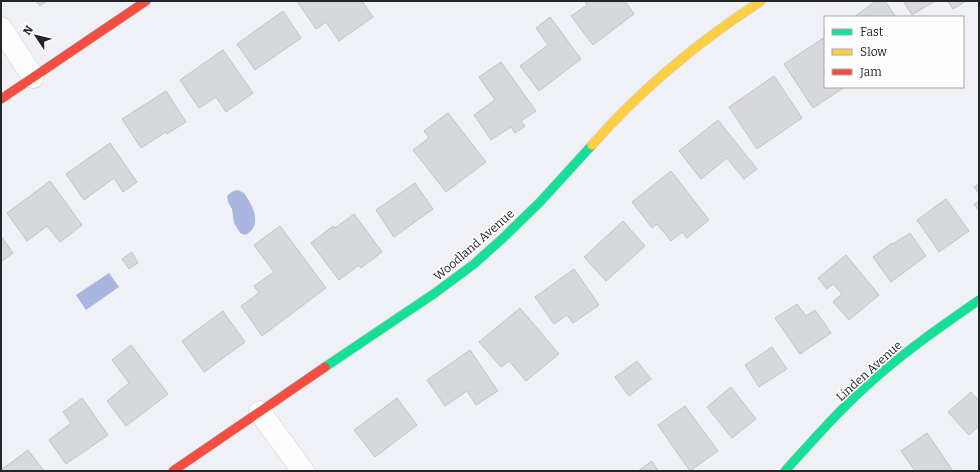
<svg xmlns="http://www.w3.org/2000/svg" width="980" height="472" viewBox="0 0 980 472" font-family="Bitter,serif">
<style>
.water{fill:#aab6df}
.building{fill:#d7d8dc;stroke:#c2c3c7}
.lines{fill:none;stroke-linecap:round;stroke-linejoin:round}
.street-casing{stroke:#cbccd0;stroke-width:23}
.fast-casing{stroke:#cbccd0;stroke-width:10}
.slow-casing{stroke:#cbccd0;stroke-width:10}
.jam-casing{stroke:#cbccd0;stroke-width:10}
.street{stroke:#fdfdfe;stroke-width:22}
.fast{stroke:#16e098;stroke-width:9}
.slow{stroke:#ffcf43;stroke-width:9}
.jam{stroke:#f24e42;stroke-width:9}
.labels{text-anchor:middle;stroke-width:3.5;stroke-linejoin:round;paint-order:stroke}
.street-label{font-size:12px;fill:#242528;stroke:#fefefe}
</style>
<rect width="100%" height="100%" fill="#f0f1f6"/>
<g class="water">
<path d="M238,190C240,191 242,192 244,193C246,195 246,197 248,199C255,210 261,228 245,235L240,233L234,223L232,209L228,202L227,196L233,191Z"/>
<path d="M109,273L119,287L86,310L76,295Z"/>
</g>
<g class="building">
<path d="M36,1H47L40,6Z"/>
<path d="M297,1H362L373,17L339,41L326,22L316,29Z"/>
<path d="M584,1H625L634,14L593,45L571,16L587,5Z"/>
<path d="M876,1H885L896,17H854Z"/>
<path d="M903,1H935L912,15Z"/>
<path d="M948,1H966L953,9Z"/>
<path d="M283,11L301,38L255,70L237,44Z"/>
<path d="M550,17L581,59L539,91L520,66L548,45L536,28Z"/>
<path d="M825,37V87H845L813,108L784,64Z"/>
<path d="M223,50L253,93L226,112L216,97L199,108L180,80Z"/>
<path d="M501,62L536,111L521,121L525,126L515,133L511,127L491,140L474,115L495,100L479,77Z"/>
<path d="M774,76L802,118L757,149L729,107Z"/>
<path d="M166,91L186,122L167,134L166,132L141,148L122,119Z"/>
<path d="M448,113L486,162L446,192L413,150L429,138L424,131Z"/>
<path d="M718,120L757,169L744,179L727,158L701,179L679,151Z"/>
<path d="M110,143L137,182L123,192L114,178L84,200L66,174Z"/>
<path d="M671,171L709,220L687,238L682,232L671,241L657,224L652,228L632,202Z"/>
<path d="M50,181L82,225L60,242L47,226L27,241L7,213Z"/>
<path d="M415,183L433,209L394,237L376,210Z"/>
<path d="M979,184V194L974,187Z"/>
<path d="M946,199L969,231L939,252L917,220Z"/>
<path d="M979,201V211L974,204Z"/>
<path d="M354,214L382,252L361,268L359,265L339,280L311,243L333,226L335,228Z"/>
<path d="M623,221L645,246L606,281L584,257Z"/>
<path d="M280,226L326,288L262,336L241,306L259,293L254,286L274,272L254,245Z"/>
<path d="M910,233L926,256L891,282L873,257L892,243L893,244Z"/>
<path d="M1,236L13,253L1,262Z"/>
<path d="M132,252L138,263L129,269L122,259Z"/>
<path d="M846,255L879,295L849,320L833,302L842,294L833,284L827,289L818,278Z"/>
<path d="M574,269L599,305L573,323L567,315L554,324L535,297Z"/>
<path d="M797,304L806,316L815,310L831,333L800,354L775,318Z"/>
<path d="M520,308L559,354L526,381L509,361L501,367L479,342Z"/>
<path d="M223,311L245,342L204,372L182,341Z"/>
<path d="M131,345L168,394L126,426L107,401L129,383L112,360Z"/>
<path d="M772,347L787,369L759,387L745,365Z"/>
<path d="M470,350L498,391L476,405L467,391L445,406L427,380Z"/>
<path d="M637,361L651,379L629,396L615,377Z"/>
<path d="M731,387L756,419L732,438L707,407Z"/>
<path d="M971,392L979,401V426L969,435L948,412Z"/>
<path d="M82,398L108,435L66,464L49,440L71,423L63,412Z"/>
<path d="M397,398L417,425L375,457L354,430Z"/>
<path d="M685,406L718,451L690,471L658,425Z"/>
<path d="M927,433L953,471H915L901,451Z"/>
<path d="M28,450L44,471H1V470Z"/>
<path d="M652,461L658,471H638Z"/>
</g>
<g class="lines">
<g class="street-casing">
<g id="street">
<path d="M1,28L33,77"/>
<path d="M260,412L303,471"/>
</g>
</g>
<g class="fast-casing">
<g id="fast">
<path d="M325,367L435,293L474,264L503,238L540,202L592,145"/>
<path d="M785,471C814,439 842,407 874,379C907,350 943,325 979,300"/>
</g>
</g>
<g class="slow-casing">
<path id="slow" d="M592,145C642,88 698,42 761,1"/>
</g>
<g class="jam-casing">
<g id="jam">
<path d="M1,99L146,1"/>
<path d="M173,471L325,367"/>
</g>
</g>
<use href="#street" class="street"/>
<use href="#fast" class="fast"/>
<use href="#slow" class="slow"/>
<use href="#jam" class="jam"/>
</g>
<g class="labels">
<g class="street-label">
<text transform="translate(474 245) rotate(-41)" y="4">Woodland Avenue</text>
<text transform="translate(869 371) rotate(-42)" y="4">Linden Avenue</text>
</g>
</g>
<rect width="980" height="472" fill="none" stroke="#242528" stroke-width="4"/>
<rect x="824" y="16" width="140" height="72" fill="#fefefe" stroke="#a7a7a8"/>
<rect x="832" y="29" width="20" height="6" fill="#16e098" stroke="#a7a7a8"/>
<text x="860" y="36" font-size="12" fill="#242528">Fast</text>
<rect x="832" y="49" width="20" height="6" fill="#ffcf43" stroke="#a7a7a8"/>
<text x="860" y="56" font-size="12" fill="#242528">Slow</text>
<rect x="832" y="69" width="20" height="6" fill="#f24e42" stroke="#a7a7a8"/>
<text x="860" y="76" font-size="12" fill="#242528">Jam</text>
<g transform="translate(36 36) rotate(305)" stroke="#fefefe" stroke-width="3" paint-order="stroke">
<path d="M0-3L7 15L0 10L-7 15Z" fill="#242528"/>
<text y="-6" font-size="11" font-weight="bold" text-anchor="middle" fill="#242528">N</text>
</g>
</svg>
